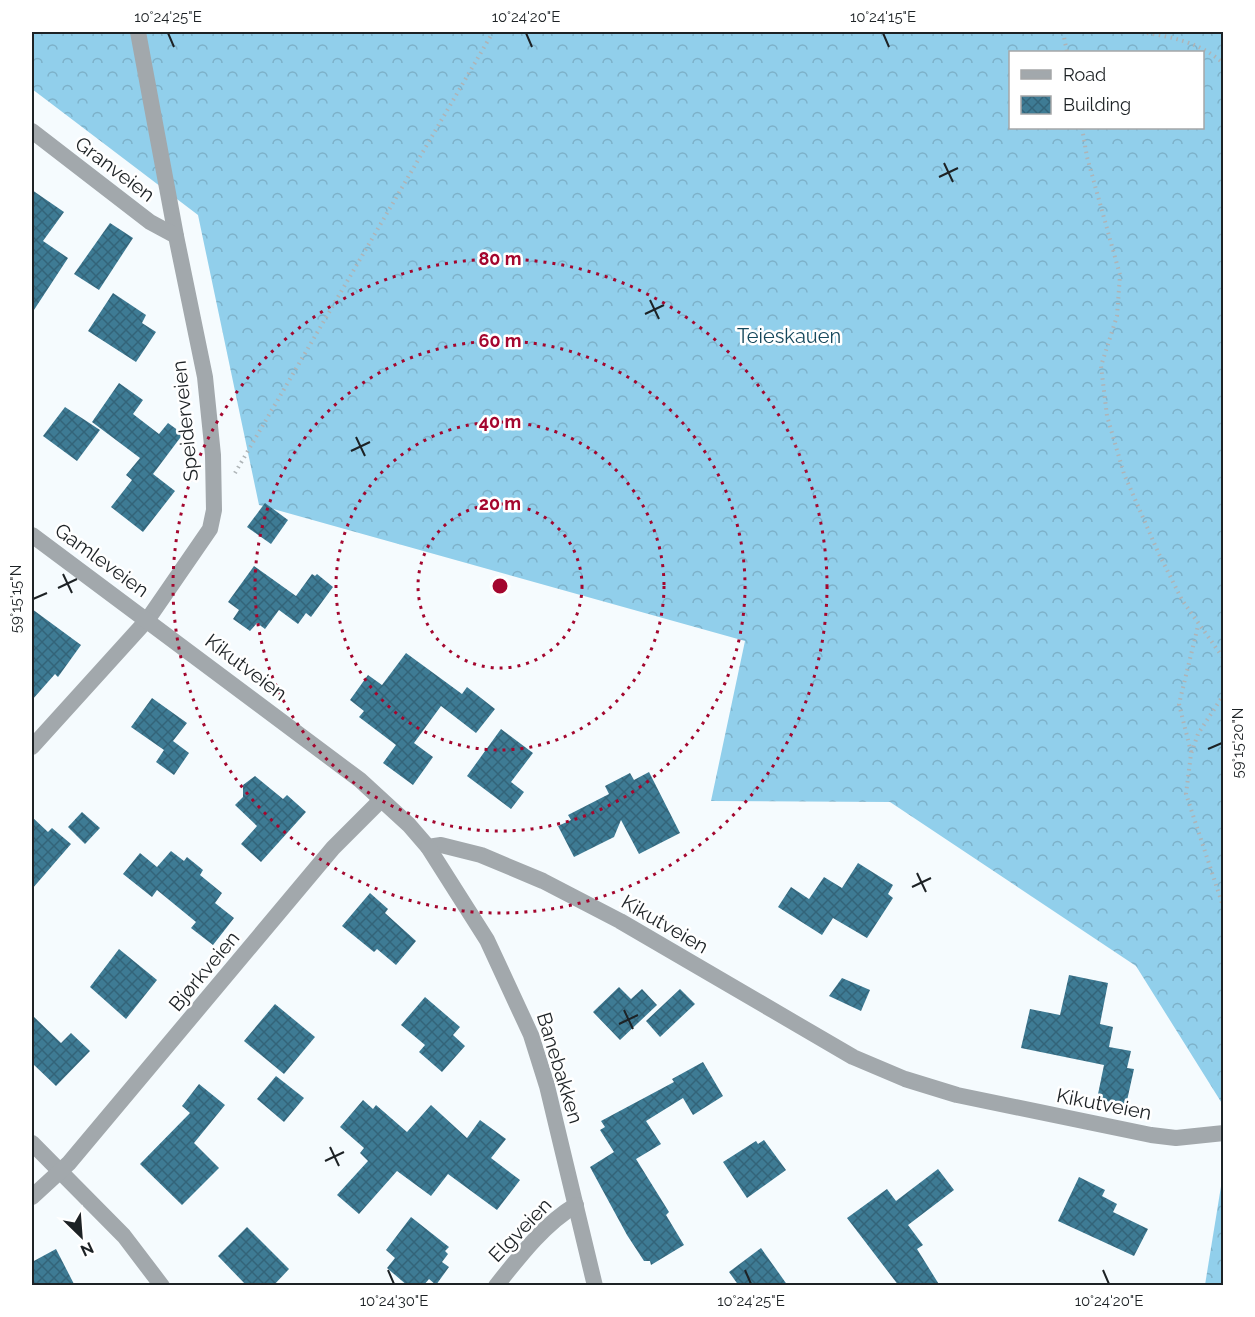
<svg xmlns="http://www.w3.org/2000/svg" width="1255" height="1317" viewBox="0 0 1255 1317" font-family="Raleway,sans-serif">
<style>
.forest{fill:url(#forest-crowns);fill-rule:evenodd}
.building{fill:url(#building-cross-hatch)}
.lines{fill:none;stroke-linecap:round;stroke-linejoin:round}
.path{stroke:#aeb4b7;stroke-width:4;stroke-dasharray:1.5 4.5;stroke-linecap:butt}
.service{stroke:#a2a8ac;stroke-width:16}
.minor{stroke:#a2a8ac;stroke-width:16}
.ticks{fill:none;stroke:#1d2225;stroke-width:2}
.ring{fill:none;stroke:#a4062e;stroke-width:3;stroke-dasharray:3 6}
.labels{text-anchor:middle;stroke-width:5;stroke-linejoin:round;paint-order:stroke}
.street-label{font-size:20px;fill:#1d2225;stroke:#fff}
.park-label{font-size:20px;fill:#15485c;stroke:#fff}
.centre{fill:#a4062e;stroke:#fff;stroke-width:3}
.ring-label{font-size:18px;text-anchor:middle;font-weight:bold;fill:#a4062e;stroke:#fff;stroke-width:5;stroke-linejoin:round;paint-order:stroke}
.neatline{fill:none;stroke:#1d2225;stroke-width:2}
.ticks-label{font-size:15px;text-anchor:middle;fill:#1d2225}
</style>
<defs>
<pattern id="forest-crowns" width="20" height="18" patternUnits="userSpaceOnUse" patternTransform="scale(1.5)"><rect width="20" height="18" fill="#91cfeb"/><path d="M2 6a3 3 0 1 1 6 0M12 15a3 3 0 1 1 6 0" fill="none" stroke="#7db1c9"/></pattern>
<pattern id="building-cross-hatch" width="8" height="8" patternUnits="userSpaceOnUse" patternTransform="scale(1.5)"><rect width="8" height="8" fill="#3e7b94"/><path d="M0 0l8 8M0 8l8-8" fill="none" stroke="#336479"/></pattern>
</defs>
<rect width="100%" height="100%" fill="#f5fbfe"/>
<g class="forest">
<path d="M32,32H1223V1105L1136,966L890,802L711,801L745,641L259,505L198,215L32,89ZM1010,52H1202V128H1010Z"/>
<path d="M1223,1174V1285H1205Z"/>
</g>
<g class="building">
<path d="M32,190L64,212L43,241L68,258L32,313Z"/>
<path d="M110,223L133,238L99,290L74,274Z"/>
<path d="M113,293L146,315L142,323L156,332L136,362L88,331Z"/>
<path d="M119,383L143,400L133,414L159,434L168,423L183,434L153,474L175,491L143,532L111,507L132,480L126,475L140,458L92,422Z"/>
<path d="M65,407L100,430L77,461L43,436Z"/>
<path d="M265,503L288,520L271,544L247,527Z"/>
<path d="M254,566L296,596L312,574L315,576L317,574L333,587L311,617L306,613L298,624L279,610L265,629L257,623L250,631L233,619L239,610L228,602Z"/>
<path d="M32,609L81,645L58,677L55,674L32,700Z"/>
<path d="M406,653L462,694L467,687L495,709L476,733L441,706L414,743L433,757L413,785L383,763L396,745L359,717L364,711L350,700L368,675L382,685Z"/>
<path d="M152,698L187,723L173,741L189,753L174,775L156,762L164,750L131,727Z"/>
<path d="M501,729L533,753L511,782L524,792L511,809L467,776Z"/>
<path d="M649,772L680,833L639,854L621,820L614,837L574,857L558,826L571,820L568,815L609,794L605,786L630,773L634,780Z"/>
<path d="M255,776L283,799L287,795L306,812L261,862L241,844L257,826L235,805L243,797V785Z"/>
<path d="M82,812L100,828L85,844L68,827Z"/>
<path d="M32,817L48,832L52,828L71,844L32,889Z"/>
<path d="M171,851L184,861L187,857L203,870L200,875L222,893L215,903L234,918L213,945L191,928L196,922L157,890L152,897L123,874L140,853L157,867Z"/>
<path d="M858,863L893,885L888,894L893,898L867,938L833,918L822,935L778,907L791,887L809,899L824,877L842,888Z"/>
<path d="M370,893L388,909L385,913L416,941L396,965L377,949L374,952L342,926Z"/>
<path d="M119,949L157,980L126,1019L90,987Z"/>
<path d="M1069,975L1108,983L1100,1024L1113,1027L1109,1047L1131,1051L1127,1068L1134,1069L1126,1105L1097,1099L1104,1065L1021,1048L1030,1009L1060,1015Z"/>
<path d="M842,978L870,990L861,1011L829,996Z"/>
<path d="M619,987L631,999L642,989L657,1005L620,1040L593,1012Z"/>
<path d="M680,989L695,1004L660,1037L646,1021Z"/>
<path d="M425,997L460,1027L453,1035L465,1046L442,1072L419,1052L425,1045L401,1025Z"/>
<path d="M275,1004L315,1037L284,1074L244,1041Z"/>
<path d="M32,1015L61,1043L71,1033L90,1051L56,1086L32,1063Z"/>
<path d="M703,1062L723,1096L693,1115L683,1098L646,1121L661,1144L636,1159L669,1212L666,1215L684,1245L651,1265L650,1261H644L627,1235L590,1167L614,1152L600,1130L605,1127L601,1121L674,1082L672,1079Z"/>
<path d="M276,1076L304,1098L284,1122L257,1099Z"/>
<path d="M199,1084L225,1105L194,1143L219,1168L182,1205L140,1164L190,1113L182,1106Z"/>
<path d="M363,1100L373,1109L376,1105L407,1132L431,1105L467,1138L480,1120L506,1139L491,1158L520,1180L497,1210L448,1174L431,1196L397,1171L359,1214L337,1195L368,1161L360,1153L364,1148L340,1127Z"/>
<path d="M764,1140L786,1170L747,1198L723,1162L756,1141L758,1144Z"/>
<path d="M938,1169L954,1190L908,1225L923,1245L917,1249L940,1286H899L847,1218L887,1189L896,1201Z"/>
<path d="M1079,1177L1105,1190L1102,1196L1117,1204L1113,1212L1148,1229L1134,1256L1058,1221Z"/>
<path d="M411,1217L449,1247L445,1251L448,1254L442,1262L449,1267L436,1285L429,1279L423,1286H408L387,1268L395,1258L386,1250Z"/>
<path d="M247,1227L289,1269L273,1286H247L218,1256Z"/>
<path d="M761,1248L788,1286H739L729,1272Z"/>
<path d="M56,1249L75,1286H32V1262Z"/>
</g>
<g class="lines">
<g class="path">
<path d="M1063,32L1067,52"/>
<path d="M1141,32C1172,37 1200,42 1224,64"/>
<path d="M1082,128L1087,157L1120,275L1117,316L1101,366L1107,416L1124,474L1158,552L1182,600L1224,659"/>
<path d="M235,473L493,32"/>
<path d="M1224,694L1198,734L1191,754L1186,794L1224,909"/>
<path d="M1191,752L1179,704L1198,626"/>
</g>
<path class="service" d="M138,32L176,236"/>
<g class="minor">
<path d="M32,131L150,222L176,236L205,377L213,455L214,510L210,529L148,619L32,747"/>
<path d="M32,535L360,780L409,825L428,847L441,845L481,855L543,881L620,921L853,1057L905,1079L957,1095L1151,1135L1176,1138L1224,1133"/>
<path d="M428,847L487,940L531,1035L547,1086L595,1286"/>
<path d="M32,1143L124,1236L162,1286"/>
<path d="M32,1197L69,1163L333,848L381,800"/>
<path d="M496,1286C519,1257 544,1224 576,1205"/>
</g>
</g>
<path class="ticks" d="M168,33L174,47M526,33L532,47M883,33L889,47M944,163L953,182M939,177L958,168M650,300L659,319M645,314L664,305M356,437L365,456M351,451L370,442M63,574L72,593M58,588L77,579M33,599L47,593M1208,749L1222,743M917,873L926,892M912,887L931,878M624,1010L633,1029M619,1024L638,1015M330,1147L339,1166M325,1161L344,1152M388,1270L394,1284M745,1270L751,1284M1103,1270L1109,1284"/>
<g class="ring">
<circle cx="500" cy="586" r="82"/>
<circle cx="500" cy="586" r="164"/>
<circle cx="500" cy="586" r="245"/>
<circle cx="500" cy="586" r="327"/>
</g>
<g class="labels">
<g class="street-label">
<text transform="translate(115 169) rotate(37)" y="7">Granveien</text>
<text transform="translate(185 421) rotate(-96)" y="7">Speiderveien</text>
<text transform="translate(102 560) rotate(36)" y="7">Gamleveien</text>
<text transform="translate(246 667) rotate(37)" y="7">Kikutveien</text>
<text transform="translate(665 924) rotate(30)" y="7">Kikutveien</text>
<text transform="translate(204 971) rotate(-50)" y="7">Bjørkveien</text>
<text transform="translate(560 1068) rotate(73)" y="7">Banebakken</text>
<text transform="translate(1104 1104) rotate(11)" y="7">Kikutveien</text>
<text transform="translate(520 1230) rotate(-46)" y="7">Elgveien</text>
</g>
<g class="park-label">
<text x="789" y="343">Teieskauen</text>
</g>
</g>
<circle cx="500" cy="586" r="9" class="centre"/>
<g class="ring-label">
<text x="500" y="265">80 m</text>
<text x="500" y="347">60 m</text>
<text x="500" y="428">40 m</text>
<text x="500" y="510">20 m</text>
</g>
<rect width="1255" height="1317" fill="none" stroke="#ffffff" stroke-width="66"/>
<rect x="1009" y="51" width="195" height="78" fill="#ffffff" stroke="#a5a7a8" stroke-width="1.5"/>
<rect x="1021" y="70" width="30" height="9" fill="#a2a8ac" stroke="#a5a7a8" stroke-width="1.5"/>
<text x="1063" y="81" font-size="18" fill="#1d2225">Road</text>
<rect x="1021" y="96" width="30" height="18" fill="url(#building-cross-hatch)" stroke="#a5a7a8" stroke-width="1.5"/>
<text x="1063" y="111" font-size="18" fill="#1d2225">Building</text>
<g transform="translate(81 1236) rotate(155)" stroke="#ffffff" stroke-width="4.5" paint-order="stroke">
<path d="M0-4.5L10 22L0 15L-10 22Z" fill="#1d2225"/>
<text y="-9" font-size="16" font-weight="bold" text-anchor="middle" fill="#1d2225">N</text>
</g>
<rect x="33" y="33" width="1189" height="1251" class="neatline"/>
<g class="ticks-label">
<text x="168" y="22">10°24'25"E</text>
<text x="526" y="22">10°24'20"E</text>
<text x="883" y="22">10°24'15"E</text>
<text transform="translate(16 599) rotate(-90)" y="5">59°15'15"N</text>
<text transform="translate(1238 743) rotate(-90)" y="5">59°15'20"N</text>
<text x="394" y="1306">10°24'30"E</text>
<text x="751" y="1306">10°24'25"E</text>
<text x="1109" y="1306">10°24'20"E</text>
</g>
</svg>
